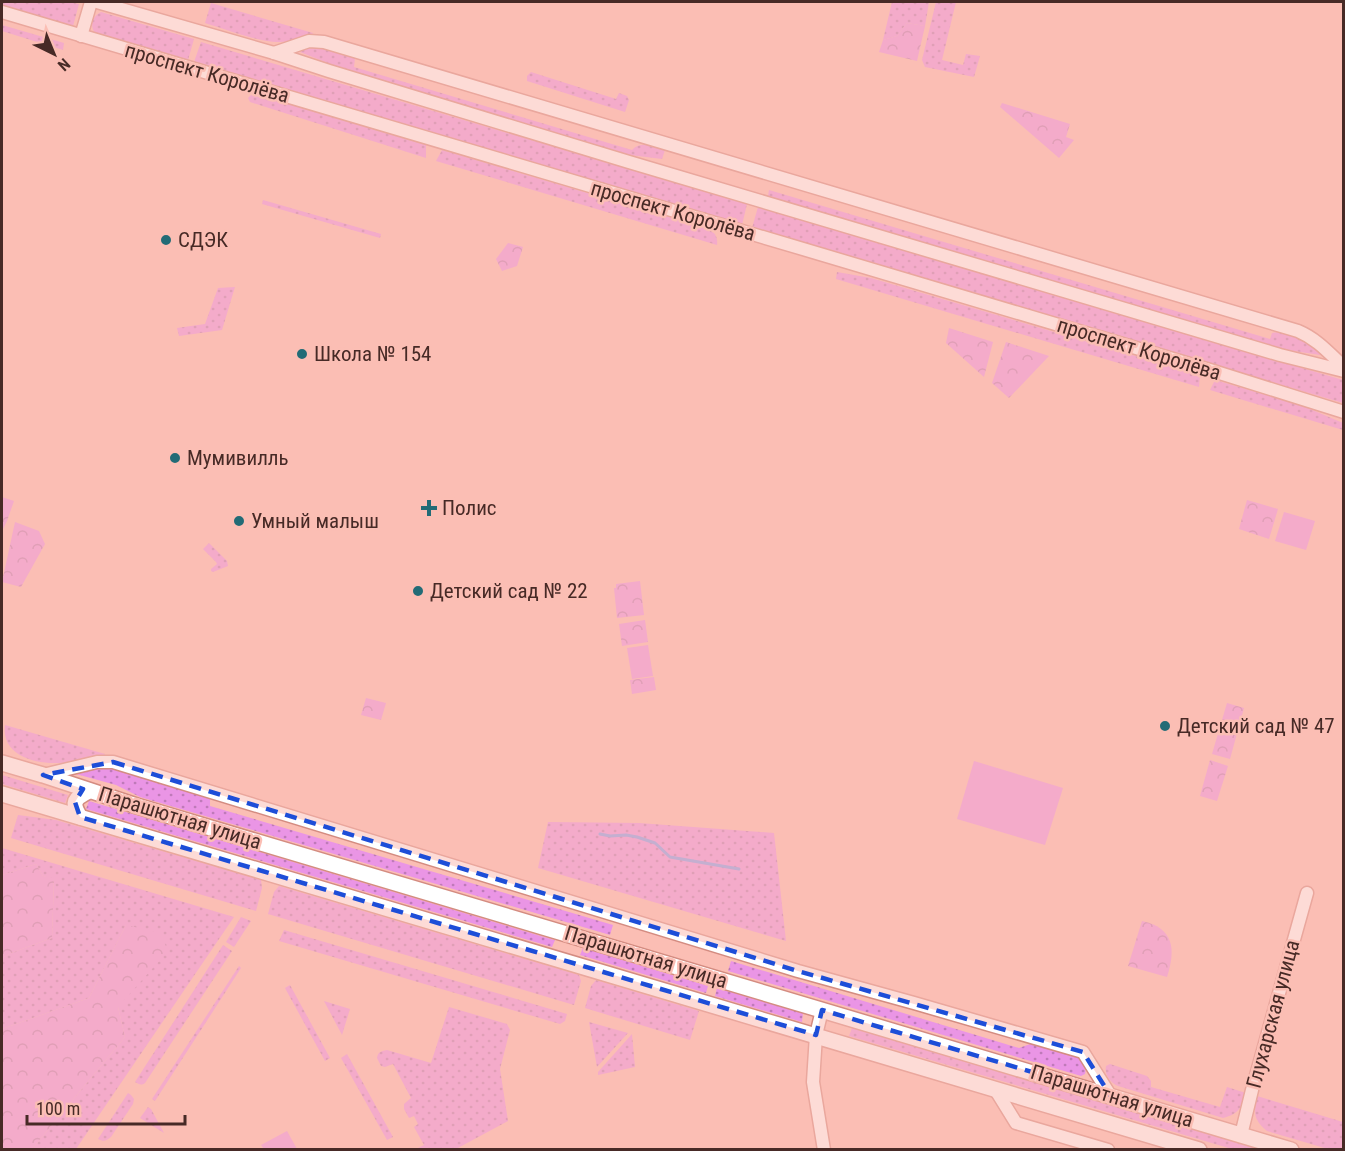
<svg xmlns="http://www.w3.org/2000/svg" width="1345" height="1151" viewBox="0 0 1345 1151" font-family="'Roboto Condensed',sans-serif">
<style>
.grass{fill:url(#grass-dots)}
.forest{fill:url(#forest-crowns)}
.pitch{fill:#ea95e5}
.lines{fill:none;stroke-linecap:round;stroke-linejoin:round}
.stream{stroke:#809df1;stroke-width:3}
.minor-casing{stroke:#d48c81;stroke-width:15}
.major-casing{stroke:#d48c81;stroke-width:18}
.minor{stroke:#fff;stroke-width:12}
.major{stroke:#fff;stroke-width:15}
.marked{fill:none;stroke:#1d4ed8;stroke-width:4.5;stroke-dasharray:12 8;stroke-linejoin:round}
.poi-dot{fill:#226b76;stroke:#fbbeb4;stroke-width:2}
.labels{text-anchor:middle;stroke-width:5;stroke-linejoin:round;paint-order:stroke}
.street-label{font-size:21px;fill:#472a26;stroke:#fbbeb4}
.poi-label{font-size:21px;fill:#472a26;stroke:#fbbeb4;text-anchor:start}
</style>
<defs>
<pattern id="grass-dots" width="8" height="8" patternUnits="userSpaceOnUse" patternTransform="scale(1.5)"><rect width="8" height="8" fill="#ea95e5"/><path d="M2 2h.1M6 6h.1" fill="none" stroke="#bf7ab9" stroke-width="1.8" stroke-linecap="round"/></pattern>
<pattern id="forest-crowns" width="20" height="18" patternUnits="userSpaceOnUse" patternTransform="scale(1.5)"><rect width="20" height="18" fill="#ea95e5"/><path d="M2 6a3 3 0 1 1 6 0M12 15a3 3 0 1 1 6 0" fill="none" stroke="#bf7ab9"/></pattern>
</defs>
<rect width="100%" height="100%" fill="#fbbeb4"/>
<g class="grass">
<path d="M2,2H69L79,4L73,26L2,5Z"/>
<path d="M892,2H929L925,26L907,23L897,36L883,40Z"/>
<path d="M936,2H956L942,60L963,65L966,54L980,56L974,77L925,67L922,60Z"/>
<path d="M211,3L313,33L312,35C302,38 291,42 280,42C261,43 225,29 205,23Z"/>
<path d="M101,12L194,39L188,60L95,33C89,25 93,16 101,12Z"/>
<path d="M2,25L64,43L63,50L2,31Z"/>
<path d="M201,42L747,204L742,225L194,62Z"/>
<path d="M313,48L323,49L355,58L354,67L632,150C641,140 653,147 665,150L662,159L630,155L338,67L300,52L303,50Z"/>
<path d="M531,72L616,99L619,93L627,96L629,100L625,112L527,81V76Z"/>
<path d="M251,95L278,101L426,145V158L250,102L248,98Z"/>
<path d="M442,150L709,229C715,233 718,237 717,245L436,161Z"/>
<path d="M769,190L1270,339L1272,333C1290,330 1309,342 1321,354L1320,355L1281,349L768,196Z"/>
<path d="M263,200L381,234L380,238L262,204Z"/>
<path d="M758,207L1343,380V403L752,228Z"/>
<path d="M837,272L871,278L1200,375L1199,387L836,279Z"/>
<path d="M235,287L222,330L179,336L177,328L205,324L218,288Z"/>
<path d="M1215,380L1303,406L1343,423V430L1210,390Z"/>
<path d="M209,543L227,561L228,566L213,572L211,571V569L217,564L216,562L203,549Z"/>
<path d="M5,725L105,754L104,756C89,757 73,763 58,763C34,764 1,755 5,725Z"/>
<path d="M103,768L116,769L205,795L210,799V806L613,925L610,935L140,797L116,785L76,774L77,771Z"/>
<path d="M2,775L68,795L65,803L2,784Z"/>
<path d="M89,801L554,940H555L552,947L86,809Z"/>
<path d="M18,815L56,820L261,880L262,888L256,911L11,838Z"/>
<path d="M548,822L639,823L774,833L786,941L538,868Z"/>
<path d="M2,848L234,917L76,1149H32L125,1037L118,1007L126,925L89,998L2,1029V958L11,953L52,938L54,879L43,876L36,864L2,875Z"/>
<path d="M279,886L579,975L581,981L574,1005L268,914L274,892Z"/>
<path d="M241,917L251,921L234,947L226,942Z"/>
<path d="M284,930L567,1014L565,1021L560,1024L279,941Z"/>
<path d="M223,945L232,951L145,1083C141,1086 139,1084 135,1082Z"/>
<path d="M583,948L708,986L706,993L580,955Z"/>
<path d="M731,961L1019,1048L1033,1043L1077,1055C1081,1060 1087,1067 1085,1074L1081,1076L728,971Z"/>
<path d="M239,966L241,968L155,1101L152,1099Z"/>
<path d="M596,980L699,1011L690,1040L585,1008L591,986Z"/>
<path d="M290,985L330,1058L325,1061L285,988Z"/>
<path d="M717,988L803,1013L802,1022L715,996Z"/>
<path d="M324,1001L350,1009L342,1035Z"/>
<path d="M449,1007L507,1024L510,1030L500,1069L508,1121L456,1149H416L424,1145L414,1127L418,1124L414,1116L409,1118L404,1109V1104L411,1098L393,1064L385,1067L381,1066L377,1058C378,1052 381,1051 387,1050L431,1063Z"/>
<path d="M589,1022L628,1033L597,1067Z"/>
<path d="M852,1028L1262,1149H1232L849,1036Z"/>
<path d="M632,1034L635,1067L598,1075V1072Z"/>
<path d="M347,1054L393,1137L387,1140L341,1058Z"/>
<path d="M1110,1064L1147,1076L1151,1081V1087L1220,1107L1227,1087L1246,1093C1242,1107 1239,1114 1223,1118L1118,1086C1111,1083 1104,1075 1106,1066Z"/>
<path d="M128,1093L131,1095L134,1099L133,1104L111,1137C106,1141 104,1142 98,1139Z"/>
<path d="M1257,1096L1343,1122V1149H1328L1267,1131C1253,1119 1254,1114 1257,1096Z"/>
<path d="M148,1107L151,1109L164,1133L140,1118Z"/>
</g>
<g class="forest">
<path d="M907,23L925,26L917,61L879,52L883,40L897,36Z"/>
<path d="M1002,103L1070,124L1066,137L1074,140L1059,158L1000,107Z"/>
<path d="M508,243L523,247L517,266L502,271L496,259Z"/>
<path d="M949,328L993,342L984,377L946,343Z"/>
<path d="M1006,342L1049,356L1009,398L992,383Z"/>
<path d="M2,497L14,501L7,521L2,531Z"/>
<path d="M1247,500L1278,509L1269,539L1239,529Z"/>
<path d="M15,522L39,531L45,544L21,587L2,582Z"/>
<path d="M640,581L644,615L617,618L614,588H616V584Z"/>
<path d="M645,620L648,642L622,646L619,624Z"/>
<path d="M654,677L656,690L632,694L630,680Z"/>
<path d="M366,698L386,703L381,720L361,715Z"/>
<path d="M1227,703L1244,708L1230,759L1212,754Z"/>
<path d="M1210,760L1228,766L1217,801L1200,796Z"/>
<path d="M36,864L43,876L54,878L52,938L11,953L2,958V875Z"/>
<path d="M1142,921C1174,928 1176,949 1167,977L1128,966Z"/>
<path d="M126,925L160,933L168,951L118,1007L125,1037L32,1149H2V1029L89,998Z"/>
</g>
<g class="pitch">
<path d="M1284,512L1315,521L1306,550L1275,541Z"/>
<path d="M648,645L653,676L632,679L627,648Z"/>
<path d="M974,761L1063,788L1045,845L957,819Z"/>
<path d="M287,1131L297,1149H264L261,1145Z"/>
</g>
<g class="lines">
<path class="stream" d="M600,834L610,836L626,835L637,837L655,843L670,857L739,869"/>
<g class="minor-casing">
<g id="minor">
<path d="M97,2L274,53L329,71L629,162L1280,355L1344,371"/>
<path d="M2,12L803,249L1210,370L1344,412"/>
<path d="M81,36L91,2"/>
<path d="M274,53L309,41L324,42L1298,331C1317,339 1329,353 1344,367"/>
<path d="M43,775L97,762H113L798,971L914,1003L1083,1052L1110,1095"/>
<path d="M822,1010L816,1035L813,1082L824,1150"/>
<path d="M995,1089L1016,1123L1108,1150"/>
<path d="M1241,1135L1252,1090L1307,893"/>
</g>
</g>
<g class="major-casing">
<g id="major">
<path d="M2,763L43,775L137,806L1291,1150"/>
<path d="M2,794L1199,1150"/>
<path d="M80,817C71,802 74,799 89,791"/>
</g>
</g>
<use href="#minor" class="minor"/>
<use href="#major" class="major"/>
</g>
<path d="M0 0H1345V1151H0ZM113,762L798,971L1083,1052L1110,1095L822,1010L816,1035L80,817L75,802L83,789L43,775Z" fill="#fbbeb4" fill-opacity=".55" fill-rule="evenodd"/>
<path class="marked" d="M113,762L798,971L1083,1052L1110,1095L822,1010L816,1035L80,817L75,802L83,789L43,775Z"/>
<g class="poi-dot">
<circle cx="166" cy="240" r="6"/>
<circle cx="302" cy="354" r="6"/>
<circle cx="175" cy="458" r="6"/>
<path d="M426 499h6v6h6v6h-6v6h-6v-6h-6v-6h6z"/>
<circle cx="239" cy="521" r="6"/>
<circle cx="418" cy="591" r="6"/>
<circle cx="1165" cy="726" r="6"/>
</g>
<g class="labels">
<g class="street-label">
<text transform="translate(207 73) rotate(16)" y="7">проспект Королёва</text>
<text transform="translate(673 211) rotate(16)" y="7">проспект Королёва</text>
<text transform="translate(1139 349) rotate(17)" y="7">проспект Королёва</text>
<text transform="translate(180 818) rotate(17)" y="7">Парашютная улица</text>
<text transform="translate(646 957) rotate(17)" y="7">Парашютная улица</text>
<text transform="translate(1273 1014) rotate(-75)" y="7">Глухарская улица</text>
<text transform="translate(1112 1096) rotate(17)" y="7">Парашютная улица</text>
</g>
<g class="poi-label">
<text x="178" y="247">СДЭК</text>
<text x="314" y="361">Школа № 154</text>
<text x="187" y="465">Мумивилль</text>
<text x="442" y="515">Полис</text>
<text x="251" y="528">Умный малыш</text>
<text x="430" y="598">Детский сад № 22</text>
<text x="1177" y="733">Детский сад № 47</text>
</g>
</g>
<rect width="1345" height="1151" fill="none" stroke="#472a26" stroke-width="6"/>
<g transform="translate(54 54) rotate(137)" stroke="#fbbeb4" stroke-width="4.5" paint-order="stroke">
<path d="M0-4.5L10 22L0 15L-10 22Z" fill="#472a26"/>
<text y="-9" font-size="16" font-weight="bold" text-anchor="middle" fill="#472a26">N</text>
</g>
<path d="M27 1115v9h158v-9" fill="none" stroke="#472a26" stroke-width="3"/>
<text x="36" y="1115" font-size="18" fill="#472a26" stroke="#fbbeb4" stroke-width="4.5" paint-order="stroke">100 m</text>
</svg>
